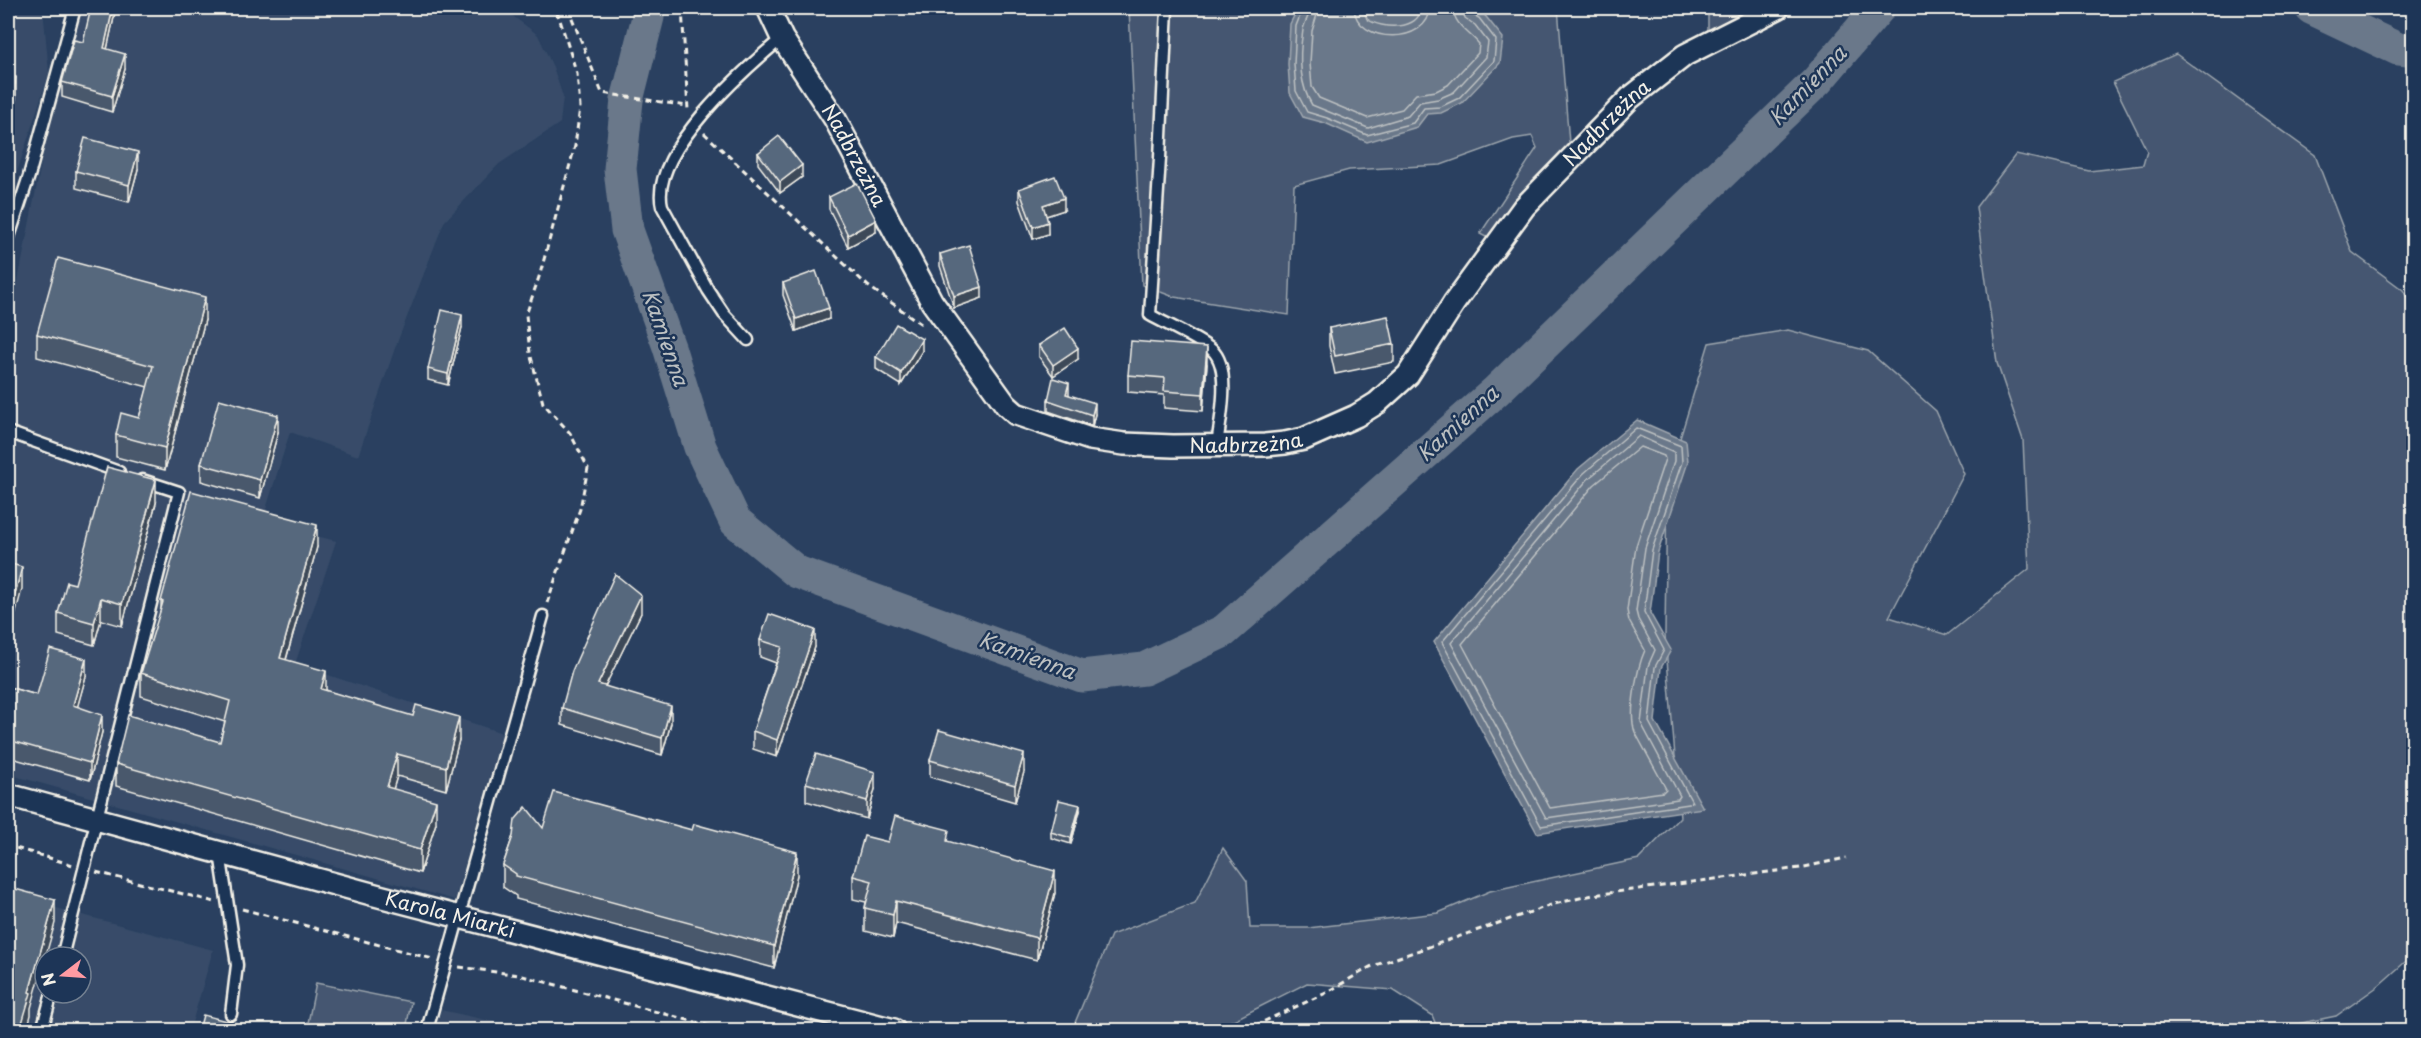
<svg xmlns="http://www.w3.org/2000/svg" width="2421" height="1038" viewBox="0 0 2421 1038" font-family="'Playpen Sans',sans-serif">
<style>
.built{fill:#374c69;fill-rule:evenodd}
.green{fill:#445771;stroke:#9ca4ac;stroke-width:1.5}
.water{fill:#6a788a;stroke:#a1a8b0;stroke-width:1.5}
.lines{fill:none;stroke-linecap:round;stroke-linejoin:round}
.shore{stroke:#bdc1c2;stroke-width:1.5}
.river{stroke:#6a788a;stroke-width:33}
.lane-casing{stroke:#f4f1e8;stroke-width:15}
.street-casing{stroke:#f4f1e8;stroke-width:26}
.path{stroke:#f4f1e8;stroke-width:3;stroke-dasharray:6 4.5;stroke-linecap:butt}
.lane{stroke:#1d3557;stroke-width:10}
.street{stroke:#1d3557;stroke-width:21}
.wall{fill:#4a596c;stroke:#f4f1e8;stroke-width:1.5}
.shaded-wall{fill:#3c4858;stroke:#f4f1e8;stroke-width:1.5}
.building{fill:#56677d;stroke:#f4f1e8;stroke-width:1.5}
.labels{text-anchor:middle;stroke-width:5;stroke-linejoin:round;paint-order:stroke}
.street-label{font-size:20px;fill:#f4f1e8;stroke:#1d3557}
.water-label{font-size:21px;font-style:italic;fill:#bdc1c2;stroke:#1d3557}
</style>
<rect width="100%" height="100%" fill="#2a4060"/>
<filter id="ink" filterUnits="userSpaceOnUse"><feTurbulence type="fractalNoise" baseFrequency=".0167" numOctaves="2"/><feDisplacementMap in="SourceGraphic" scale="12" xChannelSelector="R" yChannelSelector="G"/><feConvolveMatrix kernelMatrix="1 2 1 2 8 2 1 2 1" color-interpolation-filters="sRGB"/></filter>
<g filter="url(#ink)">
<g class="built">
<path d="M8,8H43L49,73L8,200Z"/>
<path d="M84,8H502L538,35L553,67L563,97L560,123L499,164L444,222L395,348L358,456L290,432L262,522L336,541L295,664L502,733L455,900L8,774V332L45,144L69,50Z"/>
<path d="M8,895L213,950L190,1030H8ZM45,957H81V993H45Z"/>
<path d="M441,1010L532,1030H435Z"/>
</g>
<g class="green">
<path d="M1129,8H1558L1569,143L1492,240L1480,234L1537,148L1532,136L1513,139L1441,165L1349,170L1294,185L1289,315L1174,297L1142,285Z"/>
<path d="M1708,8H1750L1708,31Z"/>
<path d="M2176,54L2315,155L2352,252L2403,290L2414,311L2413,955L2377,987L2336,1016L2268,1030H1438L1432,1015L1393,990L1307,983L1214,1030H1072L1111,935L1195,903L1223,848L1247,881L1250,928H1308L1438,913L1490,891L1639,859L1680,817L1665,635L1667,481L1709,343L1788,330L1868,351L1936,411L1964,474L1889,617L1947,635L2029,569L2023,440L1997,363L1976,207L2016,154L2089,171L2143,165L2147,151L2113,82Z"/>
<path d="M316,983L411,1002L406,1030H319L307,1028Z"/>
</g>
<g class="water">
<path d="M1298,8H1370L1382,12L1404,11L1416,8H1469L1483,13L1503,38L1500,63L1462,103L1441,113L1427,114L1417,127L1367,142L1325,123L1303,117L1290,93L1288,64L1290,24Z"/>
<path d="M1637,420L1686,441L1688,462L1658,552L1650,613L1671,650L1661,668L1655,721L1703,808L1537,833L1434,642L1578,469Z"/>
</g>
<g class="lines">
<g class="shore">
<path d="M1303,8L1296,26L1294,64L1296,91L1307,112L1327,118L1367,135L1413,123L1424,108L1440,107L1459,98L1494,61L1496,40L1479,18L1471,14L1470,8"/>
<path d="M1310,8C1310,16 1304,22 1303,30C1299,55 1299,84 1312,105L1368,128L1408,116L1420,102L1438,99L1454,92L1486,57L1488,42L1475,25L1465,18L1462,8"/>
<path d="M1319,8L1312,31L1310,63L1312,87L1319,98L1367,118L1402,109L1416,94L1436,91L1448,85L1478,53L1479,44C1469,32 1454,25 1453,8"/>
<path d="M1354,8C1356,45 1429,45 1430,8"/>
<path d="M1363,8L1367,19C1382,30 1420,30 1421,8"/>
<path d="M1636,428L1681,446L1682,462L1652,550L1644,612L1664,650L1655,667L1649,722L1692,802L1689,804L1541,826L1442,642L1583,474Z"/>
<path d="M1639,436L1674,452V461L1645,548L1636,611L1638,619L1655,650L1648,666L1641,723L1680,796L1678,799L1546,818L1451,643L1588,479Z"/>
<path d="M1640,447L1664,456L1665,459L1636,546L1627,610L1629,621L1645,650C1637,668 1628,714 1635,732L1666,789L1663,792L1550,808L1462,644L1594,485Z"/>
</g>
<g class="river">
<path d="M647,8L648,17L627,100L620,169L627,230L669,347L700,447L735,521L797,572L1082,676L1144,669L1224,631L1496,391L1817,81L1879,8"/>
<path d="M2311,8L2398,49L2414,51"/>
</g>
<g class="lane-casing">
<g id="lane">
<path d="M1167,8L1160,158L1150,315C1166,324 1199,339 1212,350C1232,368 1220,421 1217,445"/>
<path d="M8,240L29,176L75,8"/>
<path d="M748,340L724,314L708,290L662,206C649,153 745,69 782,38"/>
<path d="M8,432L119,472"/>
<path d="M220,853L237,965L231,1014"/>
<path d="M62,957L179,492L142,480"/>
<path d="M42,1030L52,993"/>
<path d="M427,1030L543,616"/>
</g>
</g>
<g class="street-casing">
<g id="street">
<path id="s1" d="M768,8L782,38L835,119L932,302L1006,405L1016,414L1090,439L1124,444L1173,446L1265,445L1285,443L1304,439L1356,416L1377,403L1408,375L1454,303L1524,207L1630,98L1685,55L1778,8"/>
<path id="s2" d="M8,795L375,895L894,1030"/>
</g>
</g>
<g class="path">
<path d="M568,8L602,93L687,106"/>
<path d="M682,8L688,110"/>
<path d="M704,133L868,286L924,326"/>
<path d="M547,603L580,509L588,468L570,433L543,403L530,353L526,315L540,274L575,146L580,107L577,74L559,17L554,8"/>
<path d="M8,843L9,846L73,865"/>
<path d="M96,872L215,902"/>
<path d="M242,909L433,959"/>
<path d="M459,967L519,975L725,1030"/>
<path d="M1245,1030L1326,993L1370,967L1554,904L1593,895L1800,868L1846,858"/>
</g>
<use href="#lane" class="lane"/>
<use href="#street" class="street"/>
</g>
<g class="wall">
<path d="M116,8L107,49L125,69L112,112L62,97V82L83,42Z"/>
<path d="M758,153L802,177L780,193L758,164Z"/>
<path d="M138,169L129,202L76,188V171Z"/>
<path d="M1019,189L1064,210L1046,216L1048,234L1033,239L1019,201Z"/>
<path d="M829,197L876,232L848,247L829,209Z"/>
<path d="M940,254L982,298L954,308L940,266Z"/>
<path d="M783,283L829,319L796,331L783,295Z"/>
<path d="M205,320L165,470L116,457V435L139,418L148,387L37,357V334Z"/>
<path d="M462,327L448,385L428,380V369Z"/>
<path d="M1329,328L1394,344V362L1335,374L1329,346Z"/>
<path d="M1039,345L1078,359L1053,376L1039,357Z"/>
<path d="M922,351L901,385L876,369V357Z"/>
<path d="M1207,364L1203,411L1164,408V395L1128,392V375Z"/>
<path d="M1069,395L1095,414L1092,426L1048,411V400Z"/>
<path d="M278,432L260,498L201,481V464Z"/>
<path d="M156,503L122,626L101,620L94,645L58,635V613L75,584Z"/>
<path d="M317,547L286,660L326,690L459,740L446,790L397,776L393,789L436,823L420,873L116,786V764L220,742L225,722L141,696V673L161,611V601Z"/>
<path d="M641,613L605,686L671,723L662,755L562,725V708Z"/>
<path d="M760,640L815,647L777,757L753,749V731L776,663L760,657Z"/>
<path d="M86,676L77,707L102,732L90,780L8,757V687L37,695Z"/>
<path d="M930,760L1024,772L1015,802L930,777Z"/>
<path d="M806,783L875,789L867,819L806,801Z"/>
<path d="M1080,811L1071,844L1051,838V832Z"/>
<path d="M543,828L797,875L774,968L516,899V896L503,887V865L513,836Z"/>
<path d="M888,842H949L1055,893L1037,960L896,923L893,938L865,931V908L866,902L853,899V876Z"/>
</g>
<g class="shaded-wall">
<path d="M113,8H116L104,63V48Z"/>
<path d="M125,54V69L112,112V96Z"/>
<path d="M16,77V98L8,135V114Z"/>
<path d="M138,152V169L129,202V185Z"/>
<path d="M802,165V177L780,193V182Z"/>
<path d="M1064,198V210L1043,217V205Z"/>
<path d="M876,220V232L848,247V235Z"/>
<path d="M1048,222V234L1033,239V227Z"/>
<path d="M982,287V298L954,308V296Z"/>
<path d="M205,297V320L165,470V448Z"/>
<path d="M829,308V319L796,331V319Z"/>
<path d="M462,315V327L448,385V374Z"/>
<path d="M922,339V351L901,385V373Z"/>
<path d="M1207,347V364L1203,411V394Z"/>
<path d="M1078,348V359L1053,376V365Z"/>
<path d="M1069,383V395L1066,394Z"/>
<path d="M1095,403V414L1092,426V415Z"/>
<path d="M278,415V432L260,498V480Z"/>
<path d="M156,480V503L122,626V604Z"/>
<path d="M317,525V547L280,681V658Z"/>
<path d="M22,567V589L8,643V620Z"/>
<path d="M641,595V613L598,701V684Z"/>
<path d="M101,598V620L94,645V623Z"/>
<path d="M815,630V647L777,757V740Z"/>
<path d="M86,659V676L73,723V705Z"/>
<path d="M326,671V694L321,689Z"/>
<path d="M671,706V723L662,755V738Z"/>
<path d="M102,715V732L90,780V763Z"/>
<path d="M459,717V740L446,790V767Z"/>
<path d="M397,754V776L387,810V787Z"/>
<path d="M1024,754V772L1015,802V785Z"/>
<path d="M875,772V789L867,819V801Z"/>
<path d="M436,801V823L420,873V850Z"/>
<path d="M1080,805V811L1071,844V838Z"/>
<path d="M797,852V875L774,968V946Z"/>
<path d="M1055,871V893L1037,960V938Z"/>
<path d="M55,900V923L31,1008V1015L27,1030H20L29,992Z"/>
<path d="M896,901V923L893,938V915Z"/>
</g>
<g class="building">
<path d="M91,8H113L104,48L125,54L112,96L62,82L74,40L83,42Z"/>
<path d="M8,75L16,77L8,114Z"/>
<path d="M779,136L802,165L780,182L758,153Z"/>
<path d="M85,138L138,152L129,185L76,171Z"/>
<path d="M1055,176L1064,198L1043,205L1048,222L1033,227L1019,189Z"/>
<path d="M857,183L876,220L848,235L829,197Z"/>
<path d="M969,245L982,287L954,296L940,254Z"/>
<path d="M58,258L205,297L165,448L116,435L121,413L139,418L153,366L37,334Z"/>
<path d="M816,271L829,308L796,319L783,283Z"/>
<path d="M442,310L462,315L448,374L428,369Z"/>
<path d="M1388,316L1394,344L1335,356L1329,328Z"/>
<path d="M896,324L922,339L901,373L876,357Z"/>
<path d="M1065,328L1078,348L1053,365L1039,345Z"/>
<path d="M1131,341L1207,347L1203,394L1164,391L1165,378L1128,375Z"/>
<path d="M1053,378L1069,383L1066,394L1095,403L1092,415L1048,400Z"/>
<path d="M219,399L278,415L260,480L201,464Z"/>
<path d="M107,467L156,480L122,604L101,598L94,623L58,613L67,582L75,584Z"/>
<path d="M191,491L317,525L280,658L326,671L321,689L413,716L416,705L459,717L446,767L397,754L387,787L436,801L420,850L116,764L128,715L220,742L230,701L141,673L163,602L161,601Z"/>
<path d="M8,563L22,567L8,620Z"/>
<path d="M615,574L641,595L598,684L671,706L662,738L562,708L572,671Z"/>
<path d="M769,614L815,630L777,740L753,731L782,647L760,640Z"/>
<path d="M50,649L86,659L73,705L102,715L90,763L8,740V687L37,695Z"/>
<path d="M939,730L1024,754L1015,785L930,760Z"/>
<path d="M816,754L875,772L867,801L806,783Z"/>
<path d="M554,792L692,830L694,824L797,852L774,946L516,876V874L503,865L513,836L515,820L526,807L543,828Z"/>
<path d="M1059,800L1080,805L1071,838L1051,832Z"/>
<path d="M895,816L949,830L947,841L1055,871L1037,938L896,901L893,915L865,908L872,881L853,876L864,836L888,842Z"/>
<path d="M8,887L55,900L29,992L31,993L20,1030H8Z"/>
<path d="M203,1015L262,1030H199Z"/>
</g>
</g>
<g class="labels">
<g class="street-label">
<text dy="7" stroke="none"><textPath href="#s1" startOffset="1216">Nadbrzeżna</textPath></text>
<text dy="7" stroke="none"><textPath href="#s1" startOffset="171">Nadbrzeżna</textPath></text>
<text dy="7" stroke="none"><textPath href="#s1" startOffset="712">Nadbrzeżna</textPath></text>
<text dy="7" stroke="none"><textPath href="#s2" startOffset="458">Karola Miarki</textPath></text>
</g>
<g class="water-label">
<text transform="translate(1808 86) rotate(-46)" y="7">Kamienna</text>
<text transform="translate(665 338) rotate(71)" y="7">Kamienna</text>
<text transform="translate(1458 424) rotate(-42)" y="7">Kamienna</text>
<text transform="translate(1027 656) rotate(20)" y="7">Kamienna</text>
</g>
</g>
<rect width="2421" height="1038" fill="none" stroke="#1d3557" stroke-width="30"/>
<rect x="15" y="15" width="2391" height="1008" fill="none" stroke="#f4f1e8" stroke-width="2" filter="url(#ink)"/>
<g transform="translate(63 975) rotate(253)"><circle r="28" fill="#1d3557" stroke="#738091" stroke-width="1.5"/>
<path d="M0-4.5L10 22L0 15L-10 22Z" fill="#ff9aa2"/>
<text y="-9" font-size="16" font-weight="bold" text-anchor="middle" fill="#f4f1e8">N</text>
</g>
</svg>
